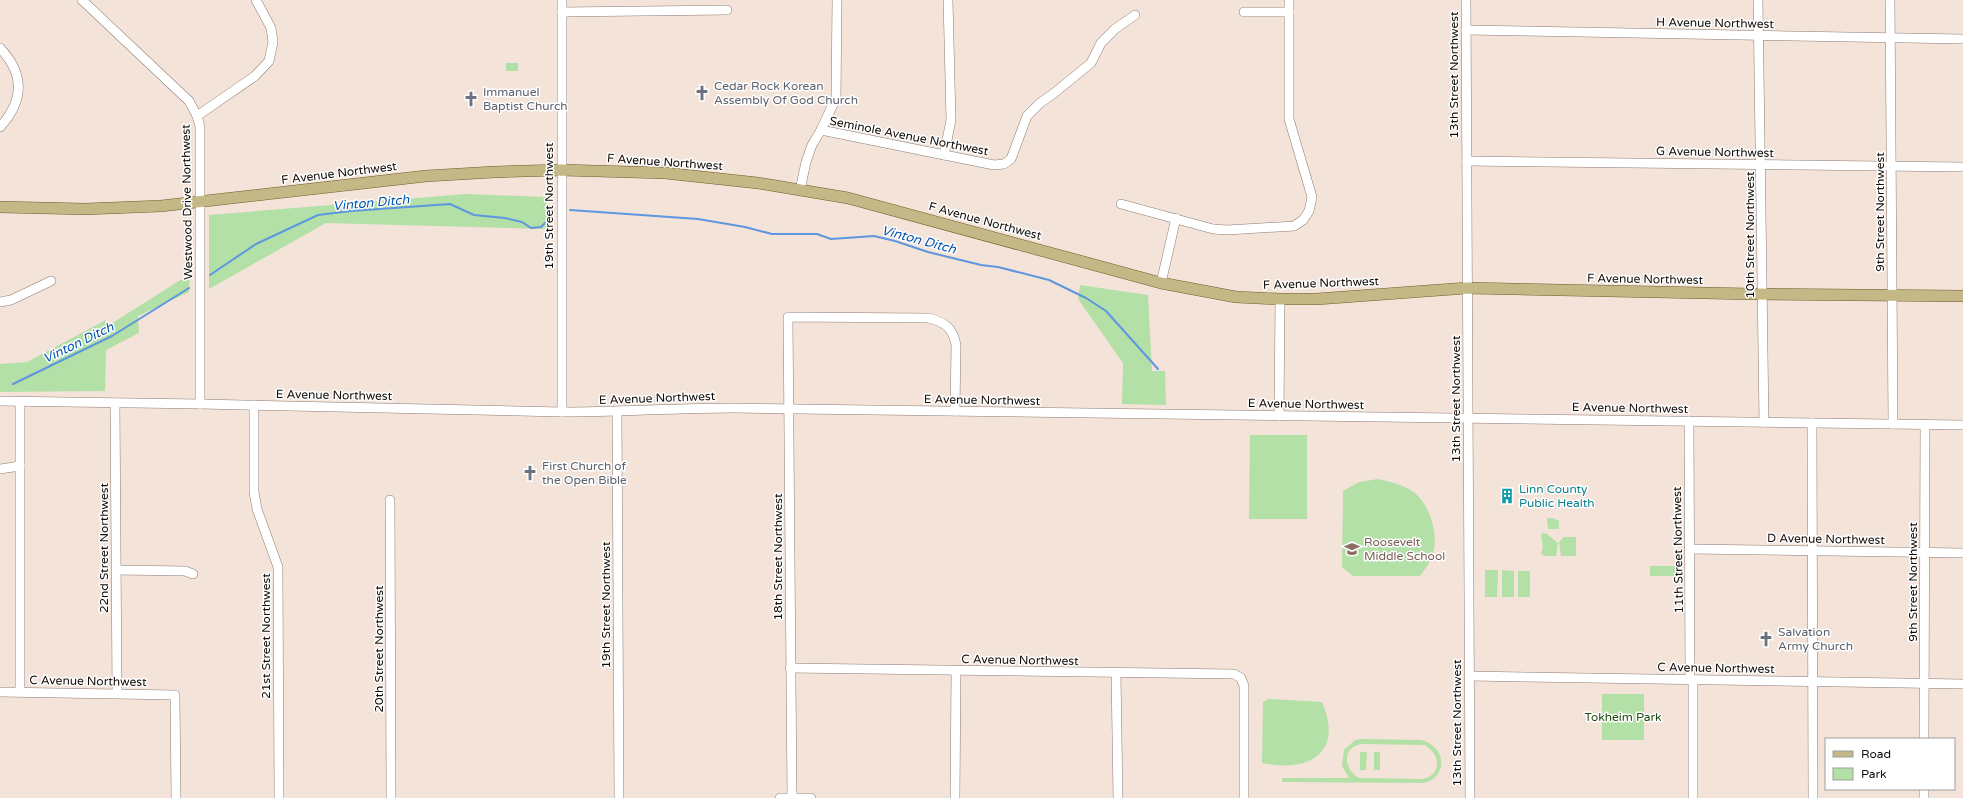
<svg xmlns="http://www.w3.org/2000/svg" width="1963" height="798" viewBox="0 0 1963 798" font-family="'Varela Round',sans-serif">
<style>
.green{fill:#b2e0a6;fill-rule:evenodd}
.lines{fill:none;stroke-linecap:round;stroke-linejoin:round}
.stream{stroke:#5e96e0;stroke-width:2}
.minor-casing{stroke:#8c7c73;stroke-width:10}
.major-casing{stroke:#6d5d27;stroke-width:12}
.minor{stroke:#fff;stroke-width:9}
.major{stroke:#c5b887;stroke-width:11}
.labels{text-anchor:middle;stroke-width:3;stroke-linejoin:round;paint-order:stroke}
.street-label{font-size:12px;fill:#110c08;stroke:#fff}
.worship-label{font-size:12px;fill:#5b616d;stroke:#fff;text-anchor:start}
.culture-label{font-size:12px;fill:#0d838f;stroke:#fff;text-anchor:start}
.education-label{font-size:12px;fill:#785e54;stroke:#fff;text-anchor:start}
.park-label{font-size:12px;fill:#1f4711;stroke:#fff}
.water-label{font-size:13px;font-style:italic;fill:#0254ac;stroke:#fff}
</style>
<rect width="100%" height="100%" fill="#f4e3d8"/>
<g class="green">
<rect x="506" y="63" width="12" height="8"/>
<path d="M466,194L545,197L550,229L326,223L209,289V215Z"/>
<path d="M190,274L189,292L138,316L139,333L106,350L105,391L0,392V364L27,362L106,320V327Z"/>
<path d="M1080,285L1148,295L1152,371H1165L1166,405L1122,404L1123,363L1078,299Z"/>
<path d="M1250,435H1307V519H1249Z"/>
<path d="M1378,479C1391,482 1409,486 1418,496C1432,511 1439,538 1432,557C1429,564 1424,570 1420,576H1353L1342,567L1343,491L1359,482Z"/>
<path d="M1547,518H1553L1559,521V529H1548Z"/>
<path d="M1543,533L1547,534L1558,543L1556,556H1544L1541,553L1543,547L1541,535Z"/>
<path d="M1564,537H1576V556H1561L1559,542Z"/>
<rect x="1650" y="566" width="27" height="10"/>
<path d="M1485,570H1498L1497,597H1485Z"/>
<path d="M1502,570L1514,571V597H1502Z"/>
<rect x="1518" y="571" width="12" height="26"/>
<rect x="1602" y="694" width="42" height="46"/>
<path d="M1269,699L1322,702C1344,753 1309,773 1262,763L1263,702Z"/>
<path d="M1361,739L1421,740C1446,746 1449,776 1424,783L1282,782V778H1349L1342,766L1344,750L1355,740ZM1361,744L1425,745C1440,754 1443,774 1423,779L1359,778C1344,770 1341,748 1361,744Z"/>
<path d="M1360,752H1367L1366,770H1360Z"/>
<rect x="1374" y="752" width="6" height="18"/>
</g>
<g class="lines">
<g class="stream">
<path d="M570,210L698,219L745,227L772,234H817L831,239L874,236L895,241L928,252L981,265L998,267L1049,280L1086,298L1106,311L1158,369"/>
<path d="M210,275L256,244L318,215L351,211L450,204L474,215L505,218L522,222L531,228L541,227L545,223"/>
<path d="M13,384L112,336L189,288"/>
</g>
<g class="minor-casing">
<g id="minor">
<path d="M82,0L189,101L197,116L200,127V404"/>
<path d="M562,0V412"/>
<path d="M1466,0L1470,798"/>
<path d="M1758,0L1764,422"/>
<path d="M1890,0L1893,424"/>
<path d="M562,12L727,10"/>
<path d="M1244,12H1289"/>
<path d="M1466,30L1963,39"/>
<path d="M0,48C25,74 24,101 0,127"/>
<path d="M197,116L255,76L269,61L273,42L271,28L256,0"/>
<path d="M821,130L994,165L1004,164L1011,159L1027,116L1040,103L1053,94L1091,63L1101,43L1115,29L1135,15"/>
<path d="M944,155L951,120L948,0"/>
<path d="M1467,161L1963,167"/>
<path d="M800,190L806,162L812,145L821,130L836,98L837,0"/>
<path d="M1121,204L1213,229L1227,230L1294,226L1303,220L1309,211L1312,197L1289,119V0"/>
<path d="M1161,283L1176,218"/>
<path d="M0,302L11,300L51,281"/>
<path d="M0,401L200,404L562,412C619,412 676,408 734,408L1963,425"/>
<path d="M20,402V692"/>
<path d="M115,403L117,693"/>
<path d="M254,405V492L257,509L278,567L279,798"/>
<path d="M617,412L619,798"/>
<path d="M1279,416L1280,299"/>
<path d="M1689,421L1690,680"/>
<path d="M1812,423L1813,798"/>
<path d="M0,469L20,466"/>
<path d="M390,500L391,798"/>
<path d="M1689,549L1963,553"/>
<path d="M117,570L185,571L193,574"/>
<path d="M790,668L1234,674L1241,678L1244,686V798"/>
<path d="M1116,673L1118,798"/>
<path d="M1469,676L1963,684"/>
<path d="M1693,680V798"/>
<path d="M0,692L175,695L176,798"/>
<path d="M1924,739L1925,424"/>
<path d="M780,798H811"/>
<path d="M792,798L788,317L928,318C945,322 953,328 956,345L955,411"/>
<path d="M955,798L956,671"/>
<path d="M1924,798V789"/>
</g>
</g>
<g class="major-casing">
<path id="major" d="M0,207L85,209L161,206L426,176L494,172L561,170L665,173L758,183L848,198L1161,283L1236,297L1280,299H1317L1467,288L1753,294L1963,296"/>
</g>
<use href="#minor" class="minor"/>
<use href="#major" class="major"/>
</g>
<defs>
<g id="church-bare" transform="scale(1.2)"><path d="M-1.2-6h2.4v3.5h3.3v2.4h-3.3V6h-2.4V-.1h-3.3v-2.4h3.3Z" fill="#6b7280" stroke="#fff" stroke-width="2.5" paint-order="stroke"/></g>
<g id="building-bare" transform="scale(1.2)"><path d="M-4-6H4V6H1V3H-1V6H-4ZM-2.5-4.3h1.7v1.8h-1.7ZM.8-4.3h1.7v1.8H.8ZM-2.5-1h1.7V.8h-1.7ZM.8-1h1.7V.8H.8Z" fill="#0f9aa8" stroke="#fff" stroke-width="2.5" paint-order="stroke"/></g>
<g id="school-bare" transform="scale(1.2)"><path d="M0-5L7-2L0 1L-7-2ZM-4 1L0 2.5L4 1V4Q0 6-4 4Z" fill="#8d6e63" stroke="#fff" stroke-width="2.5" paint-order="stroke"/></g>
</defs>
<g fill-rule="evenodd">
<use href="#church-bare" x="702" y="93"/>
<use href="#church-bare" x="471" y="99"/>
<use href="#church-bare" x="530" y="473"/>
<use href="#building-bare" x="1507" y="496"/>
<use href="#school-bare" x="1352" y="549"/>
<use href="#church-bare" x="1766" y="639"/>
</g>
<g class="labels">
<g class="street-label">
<text transform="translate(1715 23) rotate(1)" y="4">H Avenue Northwest</text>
<text transform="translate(1454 75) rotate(-90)" y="4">13th Street Northwest</text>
<text transform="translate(909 136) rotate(11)" y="4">Seminole Avenue Northwest</text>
<text transform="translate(1715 152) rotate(1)" y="4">G Avenue Northwest</text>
<text transform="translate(665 162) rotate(4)" y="4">F Avenue Northwest</text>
<text transform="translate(339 173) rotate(-7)" y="4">F Avenue Northwest</text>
<text transform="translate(187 202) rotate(-91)" y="4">Westwood Drive Northwest</text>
<text transform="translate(549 206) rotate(-90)" y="4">19th Street Northwest</text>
<text transform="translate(1880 212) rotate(-90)" y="4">9th Street Northwest</text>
<text transform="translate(985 221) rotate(15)" y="4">F Avenue Northwest</text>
<text transform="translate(1750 235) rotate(-90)" y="4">10th Street Northwest</text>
<text transform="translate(1645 279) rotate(1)" y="4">F Avenue Northwest</text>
<text transform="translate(1321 283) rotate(-2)" y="4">F Avenue Northwest</text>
<text transform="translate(334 395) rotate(1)" y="4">E Avenue Northwest</text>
<text transform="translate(657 398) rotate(-2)" y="4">E Avenue Northwest</text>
<text transform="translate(1456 399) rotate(-90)" y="4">13th Street Northwest</text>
<text transform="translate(982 400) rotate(1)" y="4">E Avenue Northwest</text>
<text transform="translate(1306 404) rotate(1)" y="4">E Avenue Northwest</text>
<text transform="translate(1630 408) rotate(1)" y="4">E Avenue Northwest</text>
<text transform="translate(1826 539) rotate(1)" y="4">D Avenue Northwest</text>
<text transform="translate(104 548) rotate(-90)" y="4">22nd Street Northwest</text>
<text transform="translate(1678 550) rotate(-91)" y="4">11th Street Northwest</text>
<text transform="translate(778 557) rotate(-90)" y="4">18th Street Northwest</text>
<text transform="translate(1913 582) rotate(-90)" y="4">9th Street Northwest</text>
<text transform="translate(606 605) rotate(-90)" y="4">19th Street Northwest</text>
<text transform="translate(266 636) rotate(-90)" y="4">21st Street Northwest</text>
<text transform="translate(379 649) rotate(-90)" y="4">20th Street Northwest</text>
<text transform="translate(1020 660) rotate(1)" y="4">C Avenue Northwest</text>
<text transform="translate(1716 668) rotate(1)" y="4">C Avenue Northwest</text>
<text transform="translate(88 681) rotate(1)" y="4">C Avenue Northwest</text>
<text transform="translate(1457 723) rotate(-90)" y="4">13th Street Northwest</text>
</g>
<g class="worship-label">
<text x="714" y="90">Cedar Rock Korean<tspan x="714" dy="14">Assembly Of God Church</tspan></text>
<text x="483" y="96">Immanuel<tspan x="483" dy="14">Baptist Church</tspan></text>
<text x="542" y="470">First Church of<tspan x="542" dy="14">the Open Bible</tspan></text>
<text x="1778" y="636">Salvation<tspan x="1778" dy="14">Army Church</tspan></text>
</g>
<g class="culture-label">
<text x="1519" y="493">Linn County<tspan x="1519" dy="14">Public Health</tspan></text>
</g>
<g class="education-label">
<text x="1364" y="546">Roosevelt<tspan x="1364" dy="14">Middle School</tspan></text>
</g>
<g class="park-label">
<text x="1623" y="721">Tokheim Park</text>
</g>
<g class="water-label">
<text transform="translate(371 202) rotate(-5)" y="5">Vinton Ditch</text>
<text transform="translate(919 239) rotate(15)" y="5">Vinton Ditch</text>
<text transform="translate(78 342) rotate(-26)" y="5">Vinton Ditch</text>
</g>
</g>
<rect x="1825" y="738" width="130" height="52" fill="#ffffff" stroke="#a09e9c"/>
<rect x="1833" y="751" width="20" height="6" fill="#c5b887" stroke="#a09e9c"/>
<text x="1861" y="758" font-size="12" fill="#110c08">Road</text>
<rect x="1833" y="768" width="20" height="12" fill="#b2e0a6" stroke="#a09e9c"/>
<text x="1861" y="778" font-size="12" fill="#110c08">Park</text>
</svg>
